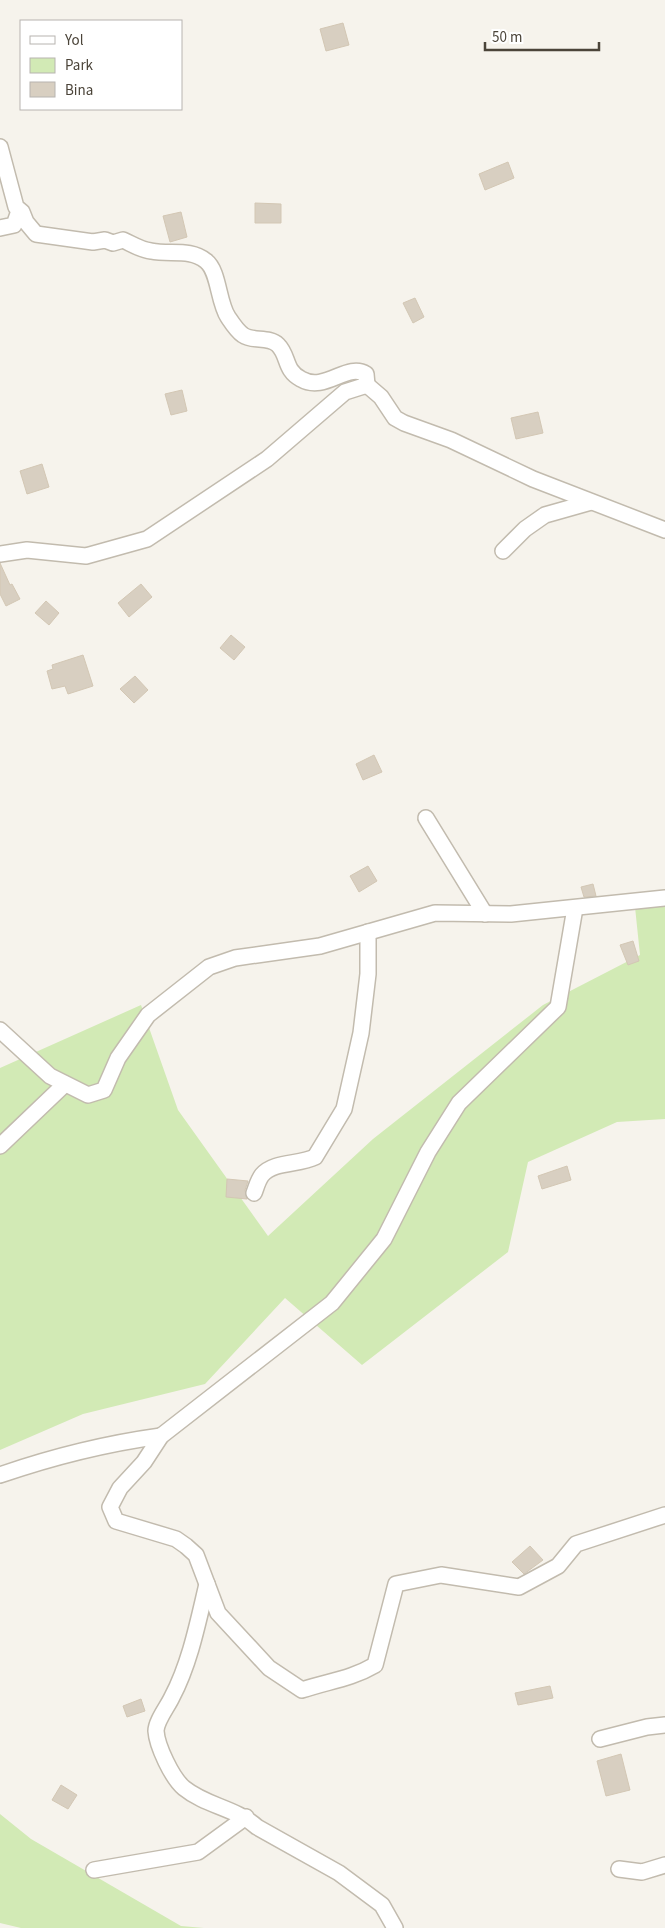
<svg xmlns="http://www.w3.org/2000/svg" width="665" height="1928" viewBox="0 0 665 1928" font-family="'Source Sans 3',sans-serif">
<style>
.green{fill:#d2eab5}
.building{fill:#d8cfc1;stroke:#d3c7b4}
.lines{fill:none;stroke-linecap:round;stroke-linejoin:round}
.minor-casing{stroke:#c2bbae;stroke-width:18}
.minor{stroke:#fff;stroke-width:15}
</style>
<rect width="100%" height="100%" fill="#f6f3ec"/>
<g class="green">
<path d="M665,904V1119L617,1122L528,1162L508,1252L362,1365L285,1298L205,1384L83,1414L0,1450V1068L141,1005L178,1110L268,1236L373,1139L543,1005L640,955L635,907Z"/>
<path d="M0,1814L31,1839L181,1926L204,1928H21L0,1923Z"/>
</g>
<g class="building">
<path d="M343,23L349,45L326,51L320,29Z"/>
<path d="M508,162L514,178L485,190L479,174Z"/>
<path d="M255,203L281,204V223H255Z"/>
<path d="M181,212L187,237L170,242L163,216Z"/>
<path d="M415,298L424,317L413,323L403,303Z"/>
<path d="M182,390L187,411L171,415L165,394Z"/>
<path d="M538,412L543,433L516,439L511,418Z"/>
<path d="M42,464L49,487L27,494L20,471Z"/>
<path d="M0,563L10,585L12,584L20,599L6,606L0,594Z"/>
<path d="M141,584L152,597L129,617L118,603Z"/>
<path d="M46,601L59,613L49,625L35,613Z"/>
<path d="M231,635L245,647L234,660L220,648Z"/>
<path d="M83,655L93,686L68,694L65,686L52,689L47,671L53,669L52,665Z"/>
<path d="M135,676L148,690L134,703L120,689Z"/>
<path d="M374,755L382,772L363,780L356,764Z"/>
<path d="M368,866L377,881L359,892L350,876Z"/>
<path d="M593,884L596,896L584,897L581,887Z"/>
<path d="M633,941L639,961L628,965L620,945Z"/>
<path d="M567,1166L571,1180L542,1189L538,1176Z"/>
<path d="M227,1179L248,1181L245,1190L247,1199L226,1197Z"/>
<path d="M530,1546L543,1560L524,1574L512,1562Z"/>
<path d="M550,1686L553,1698L518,1705L515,1693Z"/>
<path d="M141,1699L145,1711L127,1717L123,1706Z"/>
<path d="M621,1754L630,1790L606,1796L597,1761Z"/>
<path d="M61,1785L77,1795L68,1809L52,1800Z"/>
</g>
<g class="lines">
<g class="minor-casing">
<g id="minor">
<path d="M0,147L16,207L22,212L26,222L36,234L93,242L105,240L113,243L123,240C132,244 141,250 151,251C170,255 190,248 206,261C219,271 218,302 228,317C232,323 237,331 243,335C253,342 269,336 278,345C289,356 284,370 301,379C325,393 347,362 366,374L367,385"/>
<path d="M0,228L14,225L19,211"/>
<path d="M503,551L525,529L545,515L591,502"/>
<path d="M0,554L27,550L86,556L147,539L267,459L345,392L367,385L381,397L395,418L404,423L451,440L533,479L665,530"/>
<path d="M426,818L485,914"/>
<path d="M575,908L558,1007L459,1103L428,1152L384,1239L332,1303L161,1436L144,1462L120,1488L110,1507L116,1521L176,1539L186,1546L196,1555L218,1613L269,1668L302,1690C329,1681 351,1679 375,1665L396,1584L441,1575L519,1587L558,1566L576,1544L665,1515"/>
<path d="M0,1030L50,1076L88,1095L104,1090L118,1058L148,1015L209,967L235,958L320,946L435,913L511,914L665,898"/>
<path d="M0,1146L65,1084"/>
<path d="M254,1193C256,1188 258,1180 262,1175C274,1161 299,1165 315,1157L344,1109L361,1033L368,974V932"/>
<path d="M0,1475C55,1456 103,1444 161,1436"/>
<path d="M207,1584C198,1622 190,1663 172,1697C168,1706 156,1721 156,1731C157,1746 172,1778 184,1788C206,1806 236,1808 257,1827L339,1873L382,1905L395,1928"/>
<path d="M600,1739L647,1727L665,1725"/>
<path d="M619,1869L642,1872L665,1865"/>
<path d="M94,1870L198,1852L246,1817"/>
</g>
</g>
<use href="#minor" class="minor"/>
</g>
<rect x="20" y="20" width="162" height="90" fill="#ffffff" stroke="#b7b4b0"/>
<rect x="30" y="36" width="25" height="8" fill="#ffffff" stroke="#b7b4b0"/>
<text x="65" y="45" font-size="15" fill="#4b4439">Yol</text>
<rect x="30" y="58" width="25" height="15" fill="#d2eab5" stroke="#b7b4b0"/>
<text x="65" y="70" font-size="15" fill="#4b4439">Park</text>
<rect x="30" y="82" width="25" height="15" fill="#d8cfc1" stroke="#b7b4b0"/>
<text x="65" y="95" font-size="15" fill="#4b4439">Bina</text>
<path d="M485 42v8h114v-8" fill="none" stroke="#4b4439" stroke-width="2.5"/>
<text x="492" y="42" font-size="15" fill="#4b4439" stroke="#ffffff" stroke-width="4" paint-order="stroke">50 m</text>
</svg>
